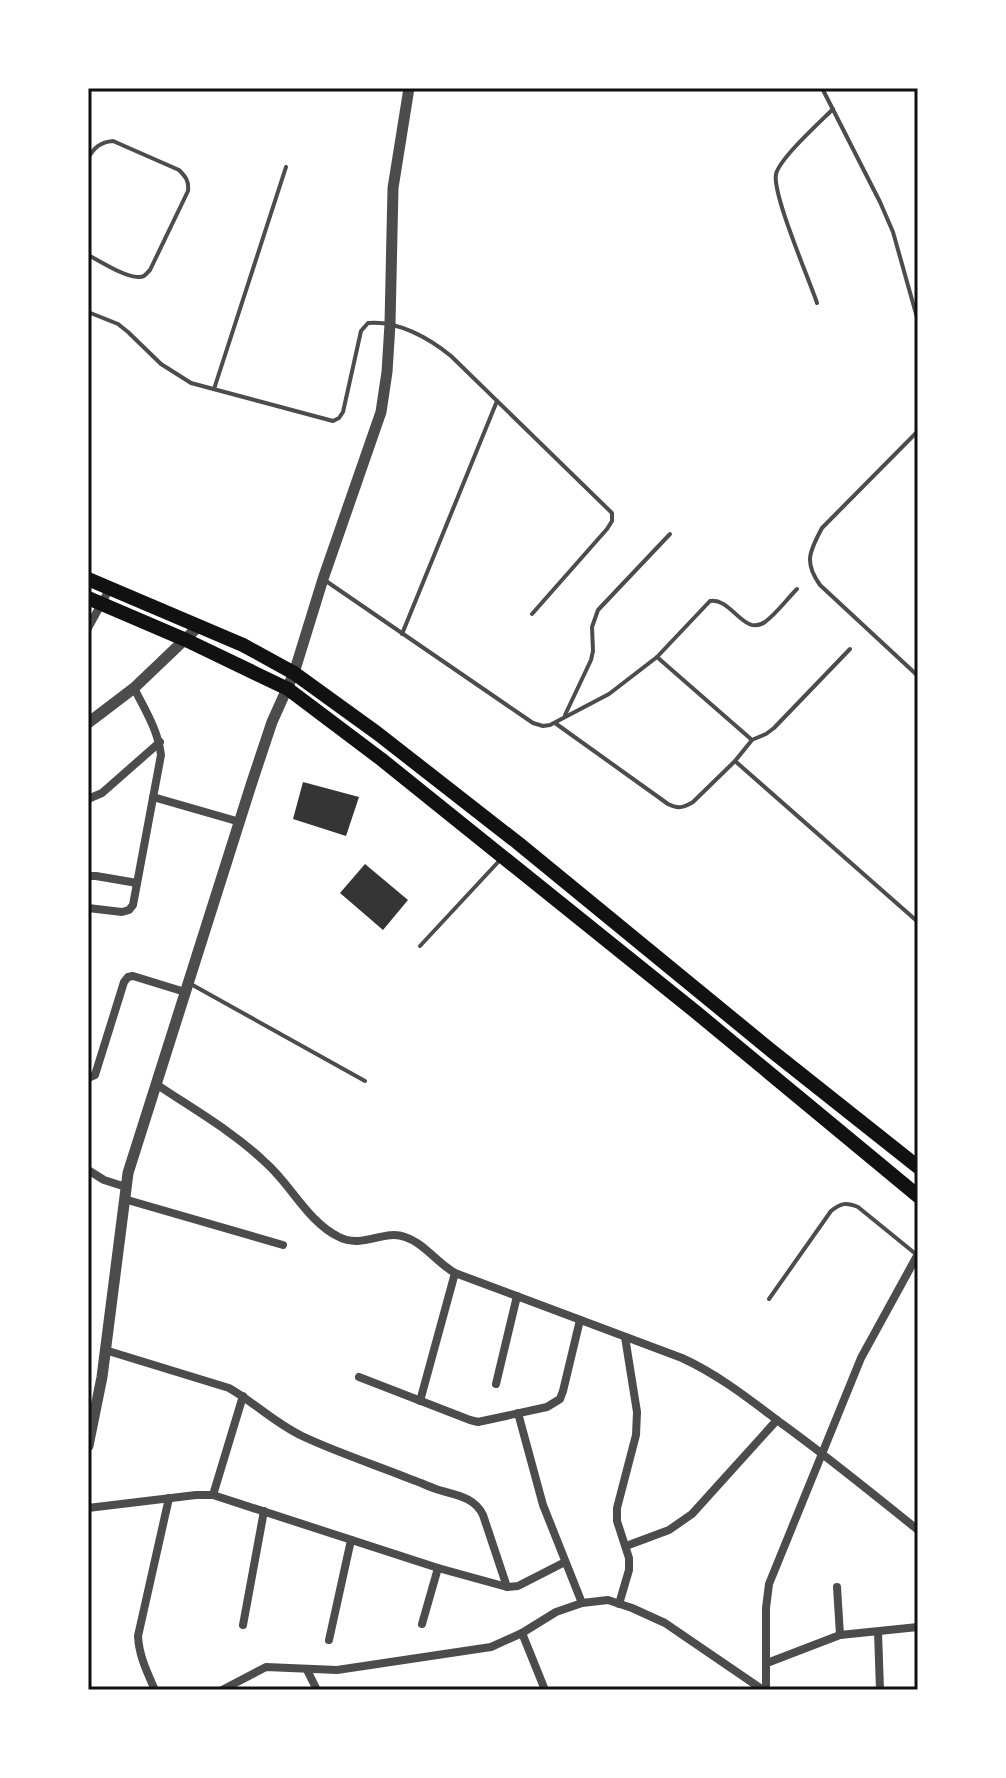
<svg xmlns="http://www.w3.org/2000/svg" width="1006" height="1778" viewBox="0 0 1006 1778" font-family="'Varela Round',sans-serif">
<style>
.building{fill:#353535}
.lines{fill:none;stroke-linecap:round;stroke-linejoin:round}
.service{stroke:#4c4c4c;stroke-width:4}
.minor{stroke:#4c4c4c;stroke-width:8}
.tertiary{stroke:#4c4c4c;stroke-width:11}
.primary{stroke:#111;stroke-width:14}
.neatline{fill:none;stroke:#111;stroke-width:3}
</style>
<rect width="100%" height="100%" fill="#fff"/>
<g class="building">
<path d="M303,782L359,797L346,836L293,819Z"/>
<path d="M365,864L408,900L383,930L340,893Z"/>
</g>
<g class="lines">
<g class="service">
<path d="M822,88L880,202L893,232L918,321"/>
<path d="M88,158C94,148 100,142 113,141L179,170C186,177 189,181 188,191L150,270C146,274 145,277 139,277C126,278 100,261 88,255"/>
<path d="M817,303C809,279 772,194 776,174C780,158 820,122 833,109"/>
<path d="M88,312L118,324L128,332L161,364L191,383L333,421L339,418L343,412L361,331L368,323C397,320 429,338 451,356L612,513V521L607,529L532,614"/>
<path d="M214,389L286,167"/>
<path d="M918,431L822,528C809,552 804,563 820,585L918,676"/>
<path d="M326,581L533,723L543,726L550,725L609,694L657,657L752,740L735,761L918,922"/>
<path d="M402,634L497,401"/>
<path d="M657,657L710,601C731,597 744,637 765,622C777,613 787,599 797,589"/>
<path d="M565,715L591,660L593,651L592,627L598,610L670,534"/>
<path d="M555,723L668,804C678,809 683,808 693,802L735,761"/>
<path d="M754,739L766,734L774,728L850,649"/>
<path d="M420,946L500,860"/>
<path d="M189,983L365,1081"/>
<path d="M769,1299L831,1211C841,1203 846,1202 858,1207L917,1255"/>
</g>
<g class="minor">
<path d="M88,628L110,588"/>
<path d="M153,797L240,822"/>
<path d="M88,799L102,793L160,742"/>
<path d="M88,876H96L137,883"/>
<path d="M88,908L122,912L129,910L133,905L161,755C158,730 145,710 134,688"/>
<path d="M88,1078L95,1075L124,982L128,977L133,976L185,992"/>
<path d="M156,1084C193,1109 234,1132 266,1163C291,1185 308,1222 339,1237C363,1249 384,1229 405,1237C424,1243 437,1263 455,1273L682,1358C719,1375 749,1399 781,1423C828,1457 873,1494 918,1530"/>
<path d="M88,1170L104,1180L126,1187"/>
<path d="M124,1199L283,1245"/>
<path d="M105,1350L229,1388C255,1403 275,1423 302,1436C338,1453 376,1465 413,1480C421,1483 428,1486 436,1489C454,1495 474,1496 483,1515L507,1587"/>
<path d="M359,1377L470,1420L478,1422L547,1407L560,1399L563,1391L580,1320"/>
<path d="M496,1384L517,1296"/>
<path d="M420,1401L455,1273"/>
<path d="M518,1413L543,1505L582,1603"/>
<path d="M213,1495L438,1568L507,1587L518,1586L565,1562"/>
<path d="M88,1508L196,1495H213L243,1396"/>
<path d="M626,1546L669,1530L692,1514L777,1420"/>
<path d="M837,1587L840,1635"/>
<path d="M619,1604L629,1570V1558L617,1521V1508L636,1435L637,1412L625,1337"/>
<path d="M422,1624L438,1568"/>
<path d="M243,1625L264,1511"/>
<path d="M878,1632L880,1690"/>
<path d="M522,1633L545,1690"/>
<path d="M329,1640L351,1540"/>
<path d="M767,1663L840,1635L918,1627"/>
<path d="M307,1670L317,1690"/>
<path d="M155,1690C147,1672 139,1656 138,1636L169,1498"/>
<path d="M222,1690L266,1667L337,1670L491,1647L522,1633L556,1612L582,1603L608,1600L632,1608L665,1623L763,1690"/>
<path d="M766,1690V1608L769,1584L861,1358L918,1254"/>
</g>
<g class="tertiary">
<path d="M88,723L134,688L199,626"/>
<path d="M88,1446L102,1377L128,1173L252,782L272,722L294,673L323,579L381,412L387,372L390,324L393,188L409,88"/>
</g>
<g class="primary">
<path d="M88,579L243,645L294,673L377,733L518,843L773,1052L918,1167"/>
<path d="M88,598L186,640L288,689L381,759L697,1013L918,1196"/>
</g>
</g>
<rect width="1006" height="1778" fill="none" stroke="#ffffff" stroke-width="180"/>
<rect x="90" y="90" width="826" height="1598" class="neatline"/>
</svg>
